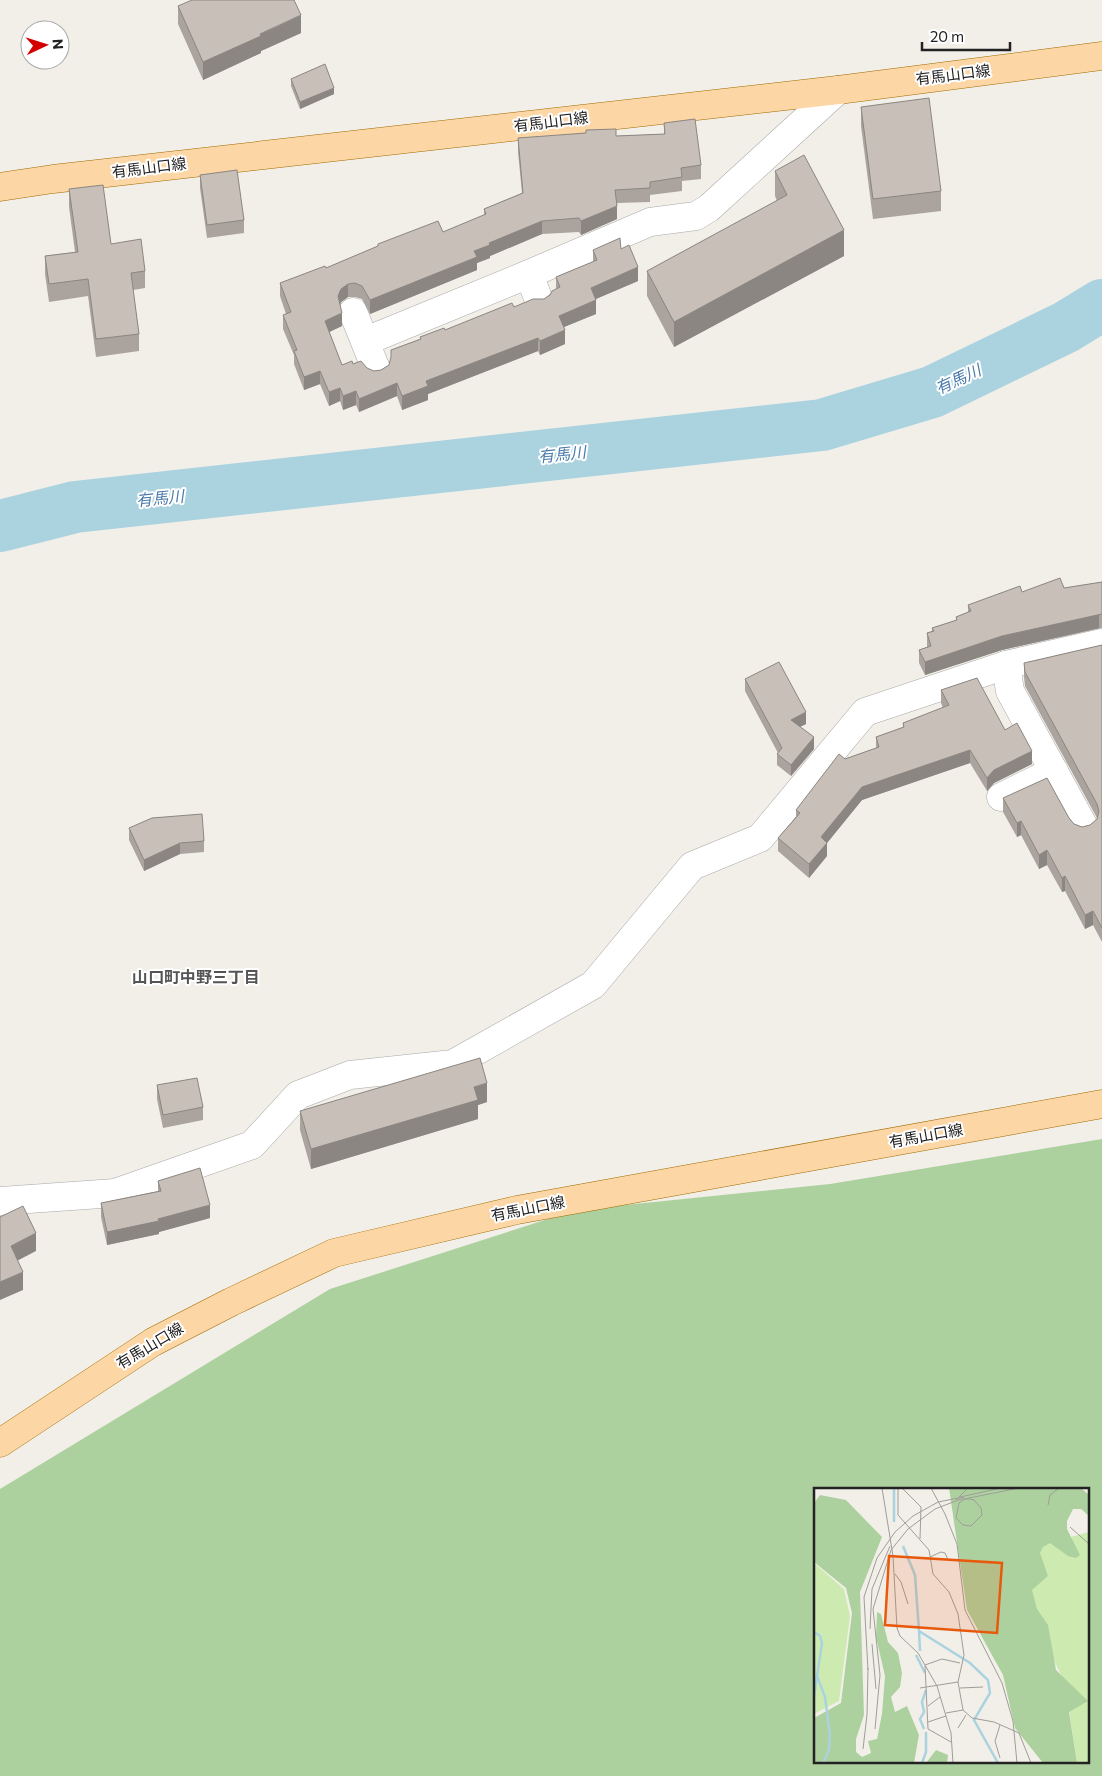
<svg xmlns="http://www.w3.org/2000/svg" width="1102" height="1776" viewBox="0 0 1102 1776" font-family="Commissioner,'Noto Sans JP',sans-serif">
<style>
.forest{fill:#add19e;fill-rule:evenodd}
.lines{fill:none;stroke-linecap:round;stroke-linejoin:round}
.river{stroke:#aad3df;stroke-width:52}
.minor-casing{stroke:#a9a9a9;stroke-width:29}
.major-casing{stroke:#a06b00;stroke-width:29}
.minor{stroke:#fff;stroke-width:28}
.major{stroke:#fcd6a4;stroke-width:28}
.wall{fill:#aba49e}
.shaded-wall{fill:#8b8681}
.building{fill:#c7bfb8;stroke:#8b8681}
.labels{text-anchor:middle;stroke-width:4;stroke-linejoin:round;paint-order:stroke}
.street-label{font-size:15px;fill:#222;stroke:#fff}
.water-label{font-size:16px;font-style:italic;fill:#4a7aab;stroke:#fff}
.neighbourhood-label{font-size:16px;font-weight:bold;fill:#555;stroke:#fff}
.inset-river{fill:none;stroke:#aad3df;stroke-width:2.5}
.inset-road{fill:none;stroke:#9f9d99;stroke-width:1}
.view{fill:#e8590c;fill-opacity:0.15;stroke:#e8590c;stroke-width:2.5}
.inset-edge{fill:none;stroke:#222;stroke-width:2.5}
</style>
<rect width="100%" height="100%" fill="#f2efe9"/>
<path class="forest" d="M1102,1139V1776H0V1489L330,1289L576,1210L830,1184ZM816,1490H1088V1762H816Z"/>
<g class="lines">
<path class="river" d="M0,526L75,507L822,425L932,392L1066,327L1102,305"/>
<g class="minor-casing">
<g id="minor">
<path d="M529,274L538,298"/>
<path d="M353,312L376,369"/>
<path d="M366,341L529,274L650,222L696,216L709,208L838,90"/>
<path d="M1006,665L1010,691L1083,825"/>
<path d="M1001,797L1054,771"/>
<path d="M0,1201L115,1193L252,1145L298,1095L350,1075L453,1064L593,985L692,866L760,838L865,712L1006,665L1102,643"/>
</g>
</g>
<g class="major-casing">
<g id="major">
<path d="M0,187L53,179L838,90L1102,56"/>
<path d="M0,1443L153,1342L231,1302L334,1253L517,1210L1102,1104"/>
</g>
</g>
<use href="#minor" class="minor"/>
<use href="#major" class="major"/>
</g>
<g class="wall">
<path d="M178,6L301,33L261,51V53L203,80L178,24Z"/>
<path d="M291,79L334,94L300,109L291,86Z"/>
<path d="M861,107L941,191V211L873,219L861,126Z"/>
<path d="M664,123L701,165V179L682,181V191L650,195V202L617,203V219L581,235L579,232L542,234L490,256V258L477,263V270L370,314L362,299L355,297H348L341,302L340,305L342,326L329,332L342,365L353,364L374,371L381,370L389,365L391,360V350L420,339V337L445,330L514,307L544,299L556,289V277L593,262V250L621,249L638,281L596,299V314L564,327L565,344L540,355L538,351L428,394V400L402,410L397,396L359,412L356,405L343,410L340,401L329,406L320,384L304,390L294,364V355L283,329V315L286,314L280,296V283L326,268L378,246V244L443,232L484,215V209L522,193L518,152V138L616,136L664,134Z"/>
<path d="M775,171L844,256L674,347L647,296V271L777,201L775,196Z"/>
<path d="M200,175L244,220V233L207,238L200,188Z"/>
<path d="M69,189L111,244L145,271V288L133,290L139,334V351L96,357L88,296L49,302L45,274V256L75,252L69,207Z"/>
<path d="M1102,582V628L1002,650L925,675L919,663V650L927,647V633L932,631V628L956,620V617L968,612V605L1022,592L1064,588Z"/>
<path d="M1102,645V942L1093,925L1085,929L1065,891L1062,892L1047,865L1039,869L1021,835L1017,837L1003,812V798L1069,818L1074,824L1082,827L1090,825L1097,819V818L1025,686L1024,677V663Z"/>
<path d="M745,679L806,724L800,727L814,749L791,776L777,765V754L778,753L745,691Z"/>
<path d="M941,690L1005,730L1032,764L994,783L987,791L970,763L862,800L827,843V856L809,878L778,851V838L796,817V810L845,759L876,748V737L903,727V723L943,708L941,703Z"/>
<path d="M129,828L204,841V852L180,854L144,871L129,840Z"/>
<path d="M157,1085L203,1107V1120L163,1128L157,1099Z"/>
<path d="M487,1102L478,1105V1119L311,1169L300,1130V1111Z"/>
<path d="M158,1181L210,1218L159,1232V1234L107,1245L101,1217V1203L158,1191Z"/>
</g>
<g class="shaded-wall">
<path d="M301,15V33L261,51V53L203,80V62Z"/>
<path d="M334,88V94L300,109V102Z"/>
<path d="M617,206V219L581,235V221Z"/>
<path d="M542,221V234L490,256V258L477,263V270L370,314V300L474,251L489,243Z"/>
<path d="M844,230V256L674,347V322Z"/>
<path d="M638,267V281L591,301V288Z"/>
<path d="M348,284V297L341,302L338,309V296L341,289Z"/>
<path d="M596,300V314L559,329V316Z"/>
<path d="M342,313V326L325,334V321Z"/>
<path d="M565,330V344L540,355V341Z"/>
<path d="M538,338V351L428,394V400L402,410V396L426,381Z"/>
<path d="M320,371V384L304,390V377Z"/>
<path d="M397,383V396L359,412V399Z"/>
<path d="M340,388V401L329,406V392Z"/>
<path d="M356,391V405L343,410V396Z"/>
<path d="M1099,614V628L1002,650L925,675V662L1002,636Z"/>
<path d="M806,712V724L791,731V720Z"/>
<path d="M814,737V749L791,776V765Z"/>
<path d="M970,750V763L862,800L827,843V856L809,878V864L821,837L862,787Z"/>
<path d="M1032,751V764L994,783L987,791V778L994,770Z"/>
<path d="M1021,821V835L1017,837V823Z"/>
<path d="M180,843V854L144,871V860Z"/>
<path d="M1047,850V865L1039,869V855Z"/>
<path d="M1065,876V891L1062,892V878Z"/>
<path d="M1093,911V925L1085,929V915Z"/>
<path d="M487,1083V1102L478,1105V1119L311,1169V1149L474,1087Z"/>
<path d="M210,1205V1218L159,1232V1234L107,1245V1232Z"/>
<path d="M36,1233V1251L11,1264V1246Z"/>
<path d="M23,1272V1290L0,1300V1282Z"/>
</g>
<g class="building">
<path d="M192,0H294L301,15L260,34L261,36L203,62L178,6Z"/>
<path d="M325,64L334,88L300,102L291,79Z"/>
<path d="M929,98L941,191L873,199L861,107Z"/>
<path d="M695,119L701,165L681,168L682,177L650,182V188L615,190L617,206L581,221L579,218L542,221L489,243L490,245L474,251L477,257L370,300L362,286L355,283L348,284L341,289L338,296L342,313L325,321L342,365L352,361L353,364L361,361L367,368L374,371L381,370L389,365L391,357V350L421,339L420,337L444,328L445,330L512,303L514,307L533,299H544L550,295L552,291L560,287L556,277L597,260L593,250L620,238L621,249L629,245L638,267L591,288L596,300L559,316L565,330L540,341L538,338L426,381L428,386L402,396L397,383L359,399L356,391L343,396L340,388L329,392L320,371L304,377L294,351L297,350L283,315L291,312L280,283L325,266L326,268L378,246V244L438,221L443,232L486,214L484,209L523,193L518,138L586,133V130L616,129V136L665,134L664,123Z"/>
<path d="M804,155L844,230L674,322L647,271L787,195L775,171Z"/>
<path d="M237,170L244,220L207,225L200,175Z"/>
<path d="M103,185L111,244L141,239L145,271L131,273L139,334L96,339L88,279L49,284L45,256L78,252L69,189Z"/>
<path d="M1060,578L1064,588L1102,582V614L1002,636L925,662L919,650L931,646L927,633L934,631L932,628L957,620L956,617L971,611L968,605L1020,586L1022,592Z"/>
<path d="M1102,645V928L1093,911L1085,915L1065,876L1062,878L1047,850L1039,855L1021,821L1017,823L1003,798L1047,778L1069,818L1074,824L1082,827L1090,825L1097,819L1099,811L1097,804L1025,672L1024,663Z"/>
<path d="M779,662L806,712L791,720L814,737L791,765L777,754L782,748L745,679Z"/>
<path d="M977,678L1005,730L1017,723L1032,751L994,770L987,778L970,750L862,787L821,837L827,843L809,864L778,838L800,813L796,810L839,754L845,759L879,747L876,737L904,727L903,723L949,705L941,690Z"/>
<path d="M202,814L204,841L180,843L144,860L129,828L152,818Z"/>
<path d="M480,1058L487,1083L474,1087L478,1100L311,1149L300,1111Z"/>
<path d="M197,1078L203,1107L163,1115L157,1085Z"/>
<path d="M200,1168L210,1205L158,1219L159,1221L107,1232L101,1203L161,1191L158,1181Z"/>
<path d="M23,1206L36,1233L11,1246L23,1272L0,1282V1217Z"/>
</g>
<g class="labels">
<g class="street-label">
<text transform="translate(953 75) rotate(-7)" y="5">有馬山口線</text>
<text transform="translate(551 122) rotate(-7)" y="5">有馬山口線</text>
<text transform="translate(149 168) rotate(-7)" y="5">有馬山口線</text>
<text transform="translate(926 1136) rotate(-10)" y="5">有馬山口線</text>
<text transform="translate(528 1209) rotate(-11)" y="5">有馬山口線</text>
<text transform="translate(150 1346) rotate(-31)" y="5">有馬山口線</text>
</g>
<g class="water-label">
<text transform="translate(958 379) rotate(-25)" y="6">有馬川</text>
<text transform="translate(562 454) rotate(-6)" y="6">有馬川</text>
<text transform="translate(160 498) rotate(-6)" y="6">有馬川</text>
</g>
<g class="neighbourhood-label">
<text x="196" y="983">山口町中野三丁目</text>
</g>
</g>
<g transform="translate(814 1488)">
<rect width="275" height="275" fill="#f2efe9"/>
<path d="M211,30L253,50L275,44V275H263L251,195L210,110ZM0,75L30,101L36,128L25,213L0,226Z" fill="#cdebb0"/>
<path d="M135,0H267L275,7V28L267,21H259L253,33V41L266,67L262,70L254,68L236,55L229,59L226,65L234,88L218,102L223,121L234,137L242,182L274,213L255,224L263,275H229L201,240L189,187L153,122ZM6,7L32,12L68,49L46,104L50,227L42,251V264L48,269L57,265L54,253L63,251L68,226L71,188L62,149L63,124L67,126L74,154L84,165L88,185L86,199L77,209L81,224L93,218L105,247L100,275H0V230L27,215L38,125L32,100L0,74V15ZM122,262L134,267L133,275H112Z" fill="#add19e"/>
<path class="inset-river" d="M80,34V0M89,58L101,87L105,143L156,175L174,192L176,205L160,232L184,275M105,143L106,163M0,144L6,148L8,155L0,208M102,167L111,185M3,188L11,209L16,247L15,262L9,275M110,241L106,231L110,224L108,214L112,202M108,275L112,264V244"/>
<path class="inset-road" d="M68,0L79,68L83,140L86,148L104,165L123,198L137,245L139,275M84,0V27L115,62L119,86L135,104L144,126L150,167L144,194L149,222L158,230L180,234L205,245L217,275M88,0L107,19L106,51M117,0L131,26L143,56L151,122L188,195L199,233L203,275M146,9L187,0M142,12L154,0M234,17L236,7L245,0M256,39L275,56M116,69L127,64L131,65L134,72M81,86L87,94L94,116M56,141L58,101L76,58M58,156L62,201M111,177L128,171L146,175M111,178L114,241L137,254M54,182L50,109L63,70L81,44L99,28L124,14L150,9M106,200L144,194M146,200L169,199M114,218L126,209M132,225L149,222M114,234L132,228M144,240L152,227M61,241L66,187L59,121L77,62L94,41L121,21L147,11H156L160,12L167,20L168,27L157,38L149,37L142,30L145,15L149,12L151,11L155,10L205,0M49,261L53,227L54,180M186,270L181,253L186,237"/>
<path class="view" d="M75,68L188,75L183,145L71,137Z"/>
<rect width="275" height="275" class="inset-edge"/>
</g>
<g transform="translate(45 45) rotate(86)"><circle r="24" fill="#ffffff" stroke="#a7a7a7"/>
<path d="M0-4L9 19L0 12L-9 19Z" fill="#d40000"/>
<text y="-8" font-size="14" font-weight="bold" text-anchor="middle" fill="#222222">N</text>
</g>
<path d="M922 42v8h88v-8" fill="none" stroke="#222222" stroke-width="2.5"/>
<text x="930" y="42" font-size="15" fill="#222222" stroke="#ffffff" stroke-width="4" paint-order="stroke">20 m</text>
</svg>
